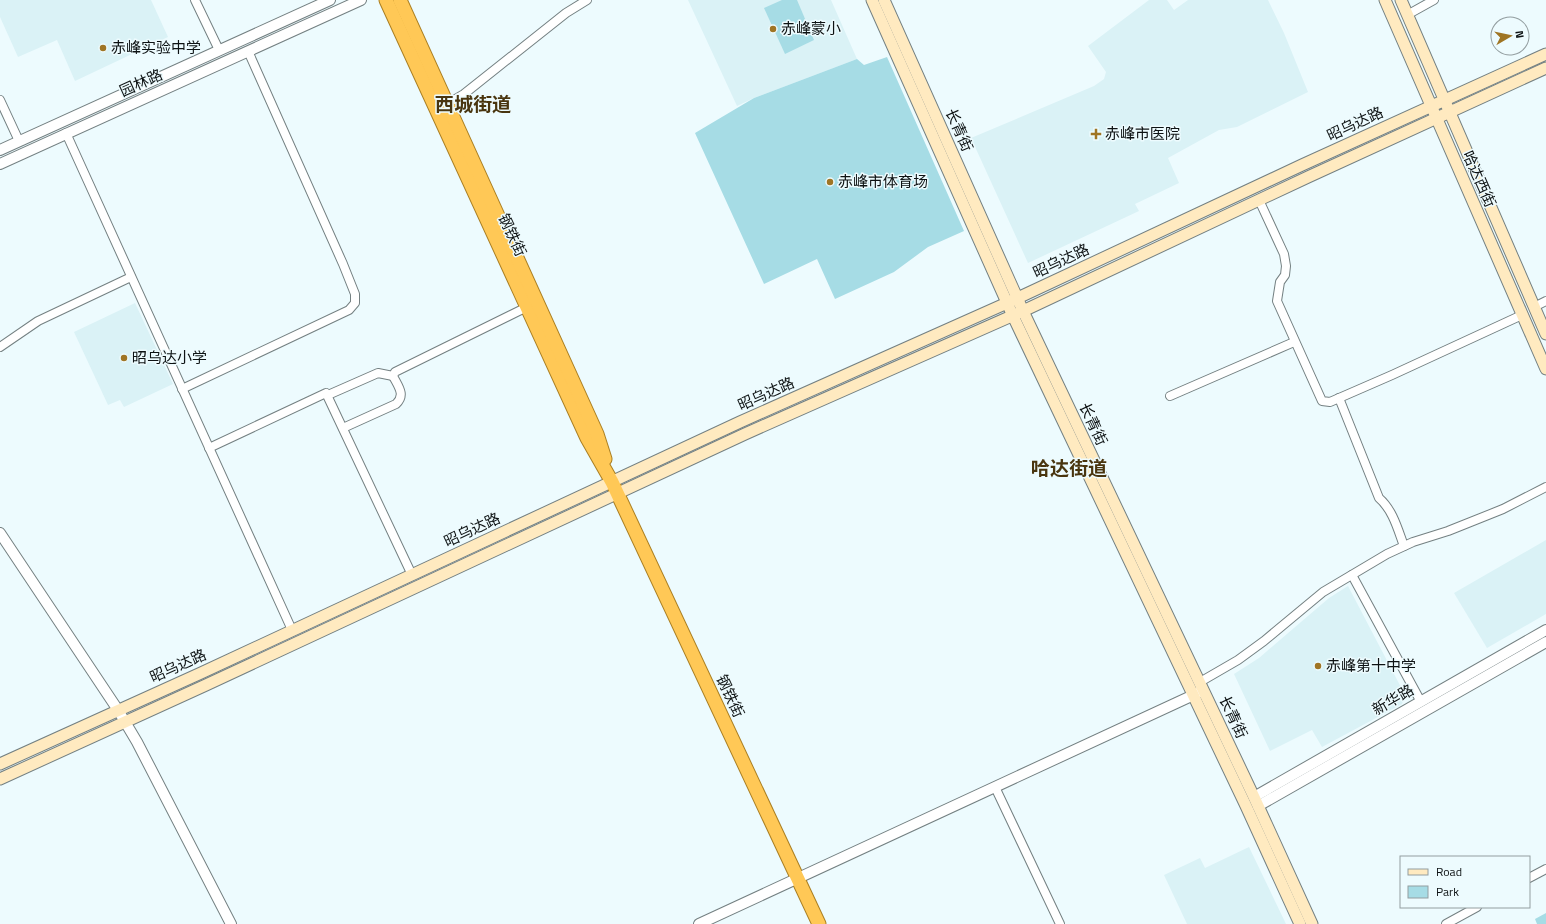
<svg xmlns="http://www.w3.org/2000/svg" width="1546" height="924" viewBox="0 0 1546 924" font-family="'Titillium Web','Noto Sans SC',sans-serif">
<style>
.built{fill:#daf2f6}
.green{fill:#a6dce5}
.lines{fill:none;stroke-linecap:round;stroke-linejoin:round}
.minor-casing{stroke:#748082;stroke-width:10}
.tertiary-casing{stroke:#748082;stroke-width:12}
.secondary-casing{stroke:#748082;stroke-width:13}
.trunk-casing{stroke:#aa7f23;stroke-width:15}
.minor{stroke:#fff;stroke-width:8}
.tertiary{stroke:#fff;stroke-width:10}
.secondary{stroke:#ffeac0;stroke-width:11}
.trunk{stroke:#ffc856;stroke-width:13}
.poi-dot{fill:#9f7524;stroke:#edfbfe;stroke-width:1.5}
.labels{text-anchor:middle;stroke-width:3;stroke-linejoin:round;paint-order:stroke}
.poi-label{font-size:15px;fill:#0d1213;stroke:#edfbfe;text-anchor:start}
.street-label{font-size:15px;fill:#0d1213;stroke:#edfbfe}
.district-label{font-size:19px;font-weight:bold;fill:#49350f;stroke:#edfbfe}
</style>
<rect width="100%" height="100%" fill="#edfbfe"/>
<g class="built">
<path d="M0,0H151L168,37L75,81L57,40L18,57L0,17Z"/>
<path d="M688,0H831L857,59L754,98L737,106Z"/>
<path d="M1149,0H1167L1174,10L1188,0H1268L1284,33L1308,92L1237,127L1219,130L1168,158L1179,183L1135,204L1139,211L1028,263L971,138L1094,86L1104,79L1106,72L1088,46Z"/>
<path d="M135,303L173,384L124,407L120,400L108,405L74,332Z"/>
<path d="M1546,540V614L1487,648L1454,593Z"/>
<path d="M1348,586L1405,695L1402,704L1322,747L1312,730L1270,751L1234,674L1259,658L1329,598Z"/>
<path d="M1249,847L1286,924H1187L1164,875L1200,858L1205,868Z"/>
</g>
<g class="green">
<path d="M782,0H797L814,40L785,54L764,8Z"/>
<path d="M887,57L964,231L928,247L894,272L835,299L817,259L764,284L695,133L754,98L857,59L864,65Z"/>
<path d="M1546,913V924H1537L1535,919Z"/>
</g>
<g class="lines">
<g class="minor-casing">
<g id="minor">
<path d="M195,0L219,50"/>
<path d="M1407,15L1434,0"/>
<path d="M0,100L19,141"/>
<path d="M447,104L464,94L566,13L587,0"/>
<path d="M66,133L292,630"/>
<path d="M1259,200L1284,254L1286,266L1285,275L1280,282L1277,301L1322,401L1330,402L1392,375L1522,315"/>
<path d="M1534,307L1546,301"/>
<path d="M0,347L38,321L131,277"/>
<path d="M182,389L349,310L355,303V294L343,264L248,51"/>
<path d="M328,395L378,373L393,376"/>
<path d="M1170,396L1294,342"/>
<path d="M1339,398L1379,498C1393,510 1398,530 1404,546"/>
<path d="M343,428L396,404C406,395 398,386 393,376L395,372L527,307"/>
<path d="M209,448L326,393L412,575"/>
<path d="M1352,575L1421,702"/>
<path d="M1200,682L1238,660L1264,641L1323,592L1387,554L1413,542L1448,531L1503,509L1546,487"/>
<path d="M995,787L1060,924"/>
<path d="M1529,878L1546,869"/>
<path d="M1446,924L1477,907"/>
</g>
</g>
<g class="tertiary-casing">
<g id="tertiary">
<path d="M0,150L330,0"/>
<path d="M0,164L361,0"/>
<path d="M0,533L118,710L137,742L231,924"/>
<path d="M1254,797L1546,630"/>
<path d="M1258,806L1546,642"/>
<path d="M699,924L1200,692"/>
</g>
</g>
<g class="secondary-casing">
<g id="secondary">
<path d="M872,0L1013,316L1246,806L1300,924"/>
<path d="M884,0L1023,311L1254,797L1312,924"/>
<path d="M1385,0L1546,369"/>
<path d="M1401,0L1546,334"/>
<path d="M0,764L201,673L740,422L1007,303L1302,165L1546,54"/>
<path d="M0,779L206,685L745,434L1023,311L1308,177L1546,68"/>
</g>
</g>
<g class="trunk-casing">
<g id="trunk">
<path d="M386,0L587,438L612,482L819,924"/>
<path d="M400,0L597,434L605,459"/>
</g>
</g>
<use href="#minor" class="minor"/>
<use href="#tertiary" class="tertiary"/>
<use href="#secondary" class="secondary"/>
<use href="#trunk" class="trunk"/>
</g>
<g class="poi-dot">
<circle cx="773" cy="29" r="4"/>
<circle cx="103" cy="48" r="4"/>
<path d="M1094 128h4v4h4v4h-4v4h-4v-4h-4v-4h4z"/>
<circle cx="830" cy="182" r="4"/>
<circle cx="124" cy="358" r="4"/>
<circle cx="1318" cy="666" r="4"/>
</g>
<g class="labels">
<g class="poi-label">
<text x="781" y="34">赤峰蒙小</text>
<text x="111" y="53">赤峰实验中学</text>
<text x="1105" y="139">赤峰市医院</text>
<text x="838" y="187">赤峰市体育场</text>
<text x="132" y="363">昭乌达小学</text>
<text x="1326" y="671">赤峰第十中学</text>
</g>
<g class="street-label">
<text transform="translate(141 83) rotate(-24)" y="5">园林路</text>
<text transform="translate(1355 124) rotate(-25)" y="5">昭乌达路</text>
<text transform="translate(959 130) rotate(66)" y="5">长青街</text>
<text transform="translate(1479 179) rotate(66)" y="5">哈达西街</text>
<text transform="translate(512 235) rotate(65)" y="5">钢铁街</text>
<text transform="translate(1061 261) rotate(-25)" y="5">昭乌达路</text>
<text transform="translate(766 394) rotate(-24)" y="5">昭乌达路</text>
<text transform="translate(1093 424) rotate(65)" y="5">长青街</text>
<text transform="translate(472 530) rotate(-25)" y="5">昭乌达路</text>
<text transform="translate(178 666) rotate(-24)" y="5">昭乌达路</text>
<text transform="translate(730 696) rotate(65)" y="5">钢铁街</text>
<text transform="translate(1393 700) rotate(-30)" y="5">新华路</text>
<text transform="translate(1233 717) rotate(65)" y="5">长青街</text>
</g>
<g class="district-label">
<text x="473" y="111">西城街道</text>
<text x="1069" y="475">哈达街道</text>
</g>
</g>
<rect x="1400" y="856" width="130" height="52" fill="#edfbfe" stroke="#939ea0"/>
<rect x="1408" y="869" width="20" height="6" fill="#ffeac0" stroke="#939ea0"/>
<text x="1436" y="876" font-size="12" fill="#0d1213">Road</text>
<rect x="1408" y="886" width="20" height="12" fill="#a6dce5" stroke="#939ea0"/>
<text x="1436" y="896" font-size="12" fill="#0d1213">Park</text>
<g transform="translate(1510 36) rotate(81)"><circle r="19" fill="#edfbfe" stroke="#939ea0"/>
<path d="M0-3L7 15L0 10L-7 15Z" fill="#9f7524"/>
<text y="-6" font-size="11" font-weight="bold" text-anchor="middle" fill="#0d1213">N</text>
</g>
</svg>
